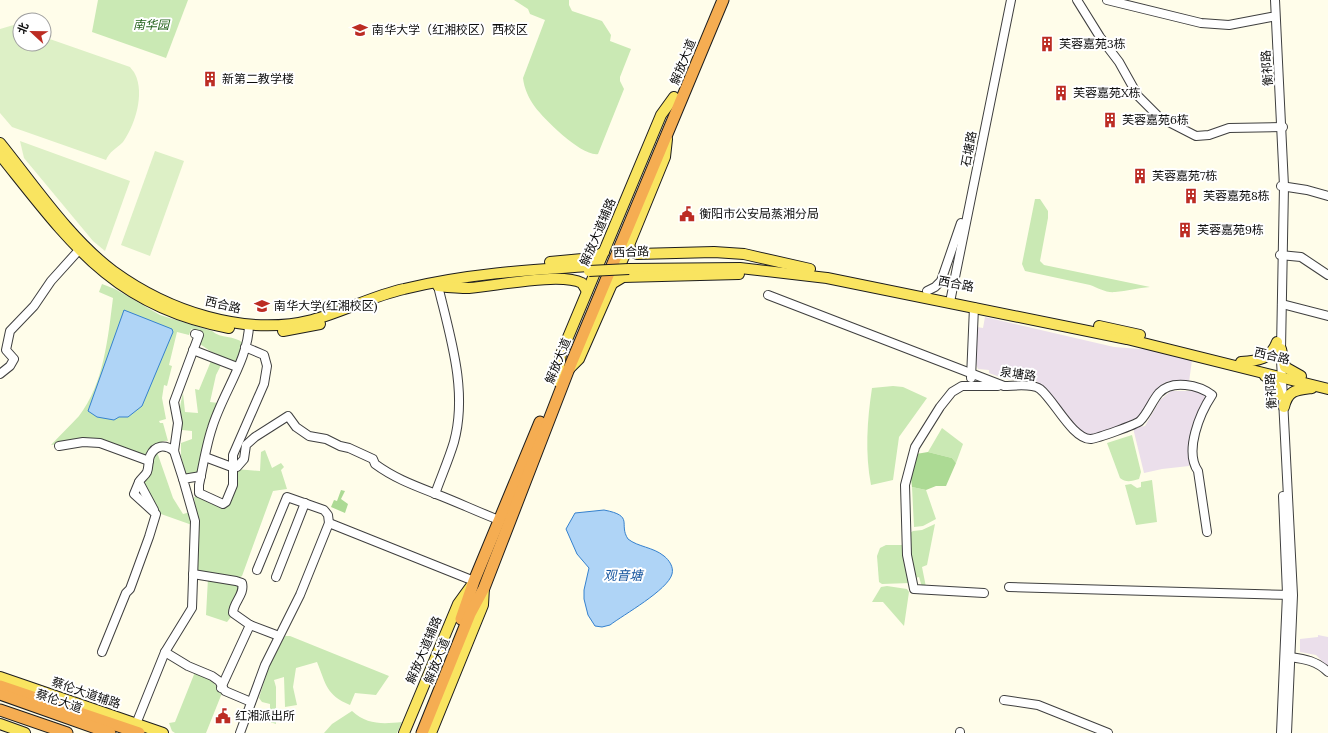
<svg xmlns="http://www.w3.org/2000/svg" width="1328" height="733" viewBox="0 0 1328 733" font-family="Lora,'Noto Sans SC',serif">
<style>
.industrial{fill:#ebdfeb}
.green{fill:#cae9b4}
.forest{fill:#acda94}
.pitch{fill:#ddf0c6}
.water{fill:#afd4f6;stroke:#3581ce}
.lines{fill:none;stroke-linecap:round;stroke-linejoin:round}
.minor-casing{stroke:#3f3f3f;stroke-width:10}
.major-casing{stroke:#1d1d1d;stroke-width:12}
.highway-casing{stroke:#1d1d1d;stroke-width:13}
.minor{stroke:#fff;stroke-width:8}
.major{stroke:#f9e460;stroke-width:10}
.highway{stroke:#f5ad52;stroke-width:11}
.major-bridge-casing{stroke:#1d1d1d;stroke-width:12;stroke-linecap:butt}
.major-bridge{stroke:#f9e460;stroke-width:10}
.labels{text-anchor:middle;stroke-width:4;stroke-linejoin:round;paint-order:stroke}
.park-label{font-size:12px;font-style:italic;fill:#24631c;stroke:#fff}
.poi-label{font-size:12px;fill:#0c0c0c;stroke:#fff;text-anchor:start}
.street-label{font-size:12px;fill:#0c0c0c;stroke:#fff}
.water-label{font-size:13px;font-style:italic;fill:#15549d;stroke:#fff}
</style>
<rect width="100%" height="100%" fill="#fffdea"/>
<g class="industrial">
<path d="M985,317L1114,347L1154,350L1192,360L1189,382L1171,381L1166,382L1160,387L1141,415L1136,419L1089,437L1079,432L1046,388L1036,381L1005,379L989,373V370L978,369L976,364L977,327L983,328Z"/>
<path d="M1171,391H1203L1208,397L1191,441L1189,466L1162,469L1144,473L1133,428L1145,426L1160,400Z"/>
<path d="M1318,635L1328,637V667L1316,655L1300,652V639L1318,637Z"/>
</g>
<g class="green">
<path d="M98,0H188L166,58L92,32Z"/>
<path d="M514,0H569V5L572,11L602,21L611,35L610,41L631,49L620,77V81L624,89L598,154C582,157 544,119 535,107C529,99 524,88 523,78L545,20L530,14L528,9Z"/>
<path d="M1035,199H1040L1048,211V218L1040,261L1044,265L1150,287C1138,288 1127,291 1115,292C1106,293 1098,288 1090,285L1025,271L1022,264Z"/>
<path d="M102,284L115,289L160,315L212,331C221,339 234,335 243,343L235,363L210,351L200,344L203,333L191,329L189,335L177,332L169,365L172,366L167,386L164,385L162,398L166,419L159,421L160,423H163L168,441C160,439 151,450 147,457L83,440L51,445C60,435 70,426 79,416C104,384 108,337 113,298L99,292Z"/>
<path d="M211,361L222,363L216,375L210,402L218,403L199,472L186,474L181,456V443L192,439V431L182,430C177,418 180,405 183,393L185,412L198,413L195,389L199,390Z"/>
<path d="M893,386L903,387L927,398L899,437L893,480L871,485C865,453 867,421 872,388Z"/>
<path d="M942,428L963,444L956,463L952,458L928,452Z"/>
<path d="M1132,435L1141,472L1139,479C1132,481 1126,483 1120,478L1107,443Z"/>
<path d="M156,449L163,450L157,452L173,498L183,514L191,512L192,525L161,514L142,486Z"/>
<path d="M265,450L272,468L281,463L284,467L281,470L287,489L273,491L242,576L236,579L199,572L196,569L197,518L194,497L200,496L227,505L235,491L236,469L260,471L261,452Z"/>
<path d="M1152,480L1157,522L1136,525L1125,485L1131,484L1137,488L1141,487V482Z"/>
<path d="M912,487L926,490L936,519L923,526L914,527Z"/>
<path d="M935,524L927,565L922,567L926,587H922L919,577L915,578L911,562L910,533L913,531L922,530Z"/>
<path d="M886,545H905L910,583L882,584L879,582L877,556L880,548Z"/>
<path d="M208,578L234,582L240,587L231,614V617L227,622L206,615Z"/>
<path d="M887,586L907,589L909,592L904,626L883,602H872L881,587Z"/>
<path d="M285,636H290L389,676L376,695L355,693L350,705C326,695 326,684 317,662L296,668L293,687L297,705L285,707L284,677L274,680L276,687V724L270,722V704L262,702L259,698L269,666Z"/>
<path d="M195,672L212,681L222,693L206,733H175L172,731L169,723L175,722Z"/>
<path d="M352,711C367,725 383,724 402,722L397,733H324L332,724Z"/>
</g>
<g class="forest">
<path d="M928,452L952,458L956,463L946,486H936L926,490L912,487L911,478L916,454Z"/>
<path d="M341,490L345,491L341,499L348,504L345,513L331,507L334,500L337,501Z"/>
</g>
<g class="pitch">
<path d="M17,24L16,27L20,29V44H44V37L130,67C131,69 134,71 135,74C145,94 135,125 123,142C117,148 109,152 106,160L12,127L0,113V29Z"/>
<path d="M20,141L130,181L105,251L93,241L24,158Z"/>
<path d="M155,151L184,161L150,256L121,245Z"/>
</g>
<g class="water">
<path d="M124,310L172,329L173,332L142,406L128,417H119L114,420L97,417L88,411Z"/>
<path d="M604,510C635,516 618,524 628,539C638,547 653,547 664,556C669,560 674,567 672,574C668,590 623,615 610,625L602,627L595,626L588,615L584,599V590L589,568L577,554L566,529L575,513Z"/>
</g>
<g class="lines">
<g class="minor-casing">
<g id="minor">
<path d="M1077,0L1100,37L1119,62L1138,96L1159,117L1196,136L1209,135L1229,128L1283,127"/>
<path d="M1107,0L1201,23L1229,25L1271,17"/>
<path d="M1275,0L1284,186L1281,349"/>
<path d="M1281,186L1307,190L1328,196"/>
<path d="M1280,255L1301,257L1328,275"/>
<path d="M927,291L935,287L941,281L961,223"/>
<path d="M768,295L1004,386C1014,386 1032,383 1040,389C1054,400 1073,440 1091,439C1098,438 1135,425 1140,421C1148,413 1152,401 1159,393C1172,379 1199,385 1212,395C1200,413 1184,451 1198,471L1207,532"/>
<path d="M950,302L1011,0"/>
<path d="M1282,304L1328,316"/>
<path d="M245,347L264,355L267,366L264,384L233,455V485L226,502L223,504L199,493V485C203,466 206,446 212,428C222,394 249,359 249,324"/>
<path d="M193,350L237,367"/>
<path d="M1281,360L1293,595L1287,733"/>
<path d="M0,374L10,366L14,359L6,350L10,331L34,306L51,281L79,250"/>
<path d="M971,378L974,307"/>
<path d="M59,446L83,442L100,443L149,461"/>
<path d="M205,457L229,466L237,467L244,459L246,445L255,437L288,416L296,427L309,436L326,439L340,446L349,448L373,459L375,464C394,478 413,485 436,494C457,502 478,512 499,520"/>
<path d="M183,479L174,451L178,423L174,402L199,335L195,334"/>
<path d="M435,494C441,477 449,459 454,442C468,391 450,336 438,286"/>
<path d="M154,510L139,482C141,478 145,476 147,472C149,467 148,461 150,456C155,445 165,444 174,451"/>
<path d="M257,570L287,497L324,510L328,515L329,523"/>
<path d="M193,574L236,581L242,583C245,595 233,602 233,613L250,625L279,636"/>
<path d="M276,577L305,503"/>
<path d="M1009,587L1292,595"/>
<path d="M984,593L914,589L907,555L905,485L915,447L940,407L952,392L962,386H998"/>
<path d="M102,652L126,593L130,589L149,537L156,514L134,494L139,482"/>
<path d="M165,652L188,666L212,676L219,681L225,691L251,702"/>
<path d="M1290,657C1305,659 1317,661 1328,672"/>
<path d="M221,688L250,625"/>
<path d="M1004,700L1038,705L1108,733"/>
<path d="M136,724L165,652L192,608L195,521L183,479L201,476"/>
<path d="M240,733L265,665L300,595L329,523L474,581"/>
<path d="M960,733V732"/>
<path d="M1281,733L1287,594L1283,496"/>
</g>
</g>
<g class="major-casing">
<g id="major">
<path d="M0,143C34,185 69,238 113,271C168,311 244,337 312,320C343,312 372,296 404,289C465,274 527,270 590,266"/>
<path d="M0,155C69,241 113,307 229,328"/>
<path d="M629,245L631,251L637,254L714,252L744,254L810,269"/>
<path d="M550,262L593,258L604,252"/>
<path d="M629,269L740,268L827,278L1127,339L1328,389"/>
<path d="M613,283L623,277L739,274"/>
<path d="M438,286C448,287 459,288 469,288C496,286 560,272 582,283L587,291"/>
<path d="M1099,326L1140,335"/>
<path d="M283,331L320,324"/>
<path d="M1281,349L1285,367L1301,376"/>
<path d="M1241,362C1258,361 1271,359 1277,342"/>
<path d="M570,368L579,359L629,245L665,157L667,139"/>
<path d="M1265,376C1273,380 1276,386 1279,395"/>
<path d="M557,381L561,354L661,115L674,97"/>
<path d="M1284,407C1288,390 1296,390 1312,388"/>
<path d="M0,677L163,733"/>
<path d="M0,724L25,733"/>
<path d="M404,733L458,604L471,586"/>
<path d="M431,733L483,605L484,588"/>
</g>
</g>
<g class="highway-casing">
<g id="highway">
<path d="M461,619L474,581L540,422"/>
<path d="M0,686L139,733"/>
<path d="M0,694L110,733"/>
<path d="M0,710L67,733"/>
<path d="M422,733L470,614L484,588L568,371L723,0"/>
</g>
</g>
<use href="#minor" class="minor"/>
<use href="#major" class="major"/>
<use href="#highway" class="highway"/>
<g class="major-bridge-casing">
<path id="major-bridge" d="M589,271L629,269"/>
</g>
<use href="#major-bridge" class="major-bridge"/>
</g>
<defs>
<g id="university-bare" transform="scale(1.2)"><path d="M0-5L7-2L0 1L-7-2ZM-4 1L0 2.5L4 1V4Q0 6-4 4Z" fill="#bc2c23" stroke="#fff" stroke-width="2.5" paint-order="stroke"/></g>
<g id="building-bare" transform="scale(1.2)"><path d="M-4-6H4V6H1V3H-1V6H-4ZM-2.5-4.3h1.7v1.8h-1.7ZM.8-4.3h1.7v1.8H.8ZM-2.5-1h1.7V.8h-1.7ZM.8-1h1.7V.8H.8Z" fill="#bc2c23" stroke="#fff" stroke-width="2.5" paint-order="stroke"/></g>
<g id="civic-bare" transform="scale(1.2)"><path d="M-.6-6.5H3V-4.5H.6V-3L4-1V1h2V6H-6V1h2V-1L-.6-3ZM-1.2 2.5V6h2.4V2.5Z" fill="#bc2c23" stroke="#fff" stroke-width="2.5" paint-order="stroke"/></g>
</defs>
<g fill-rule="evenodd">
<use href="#university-bare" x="360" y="30"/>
<use href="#building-bare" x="1047" y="44"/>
<use href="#building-bare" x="210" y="79"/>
<use href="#building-bare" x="1061" y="93"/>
<use href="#building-bare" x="1110" y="120"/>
<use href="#building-bare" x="1140" y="176"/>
<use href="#building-bare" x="1191" y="196"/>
<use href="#civic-bare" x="687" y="214"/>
<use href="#building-bare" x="1185" y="230"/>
<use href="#university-bare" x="262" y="306"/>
<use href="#civic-bare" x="223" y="716"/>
</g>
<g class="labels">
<g class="park-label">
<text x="151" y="29">南华园</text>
</g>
<g class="poi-label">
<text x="372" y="34">南华大学（红湘校区）西校区</text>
<text x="1059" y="48">芙蓉嘉苑3栋</text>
<text x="222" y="83">新第二教学楼</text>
<text x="1073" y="97">芙蓉嘉苑X栋</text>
<text x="1122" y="124">芙蓉嘉苑6栋</text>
<text x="1152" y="180">芙蓉嘉苑7栋</text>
<text x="1203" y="200">芙蓉嘉苑8栋</text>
<text x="699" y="218">衡阳市公安局蒸湘分局</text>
<text x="1197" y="234">芙蓉嘉苑9栋</text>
<text x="274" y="310">南华大学(红湘校区)</text>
<text x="235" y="720">红湘派出所</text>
</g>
<g class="street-label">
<text transform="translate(683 62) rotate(-68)" y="4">解放大道</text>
<text transform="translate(1267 68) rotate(-94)" y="4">衡祁路</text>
<text transform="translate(969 149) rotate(-79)" y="4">石塘路</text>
<text transform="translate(598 232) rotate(-67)" y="4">解放大道辅路</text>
<text transform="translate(631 252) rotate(-2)" y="4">西合路</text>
<text transform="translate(956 284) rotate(11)" y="4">西合路</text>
<text transform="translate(223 305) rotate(13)" y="4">西合路</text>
<text transform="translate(1272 356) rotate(13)" y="4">西合路</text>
<text transform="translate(558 361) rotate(-68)" y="4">解放大道</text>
<text transform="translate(1018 374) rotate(8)" y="4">泉塘路</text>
<text transform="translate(1271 391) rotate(-93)" y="4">衡祁路</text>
<text transform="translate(424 650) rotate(-67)" y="4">解放大道辅路</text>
<text transform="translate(437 661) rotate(-68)" y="4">解放大道</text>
<text transform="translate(86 693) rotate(19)" y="4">蔡伦大道辅路</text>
<text transform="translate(59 701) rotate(19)" y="4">蔡伦大道</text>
</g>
<g class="water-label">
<text x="623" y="580">观音塘</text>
</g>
</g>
<g transform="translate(32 32) rotate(292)"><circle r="19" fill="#ffffff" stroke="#9e9e9e"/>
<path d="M0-3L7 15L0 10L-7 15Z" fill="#bc2c23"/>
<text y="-6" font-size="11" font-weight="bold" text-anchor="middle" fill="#0c0c0c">北</text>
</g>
</svg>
